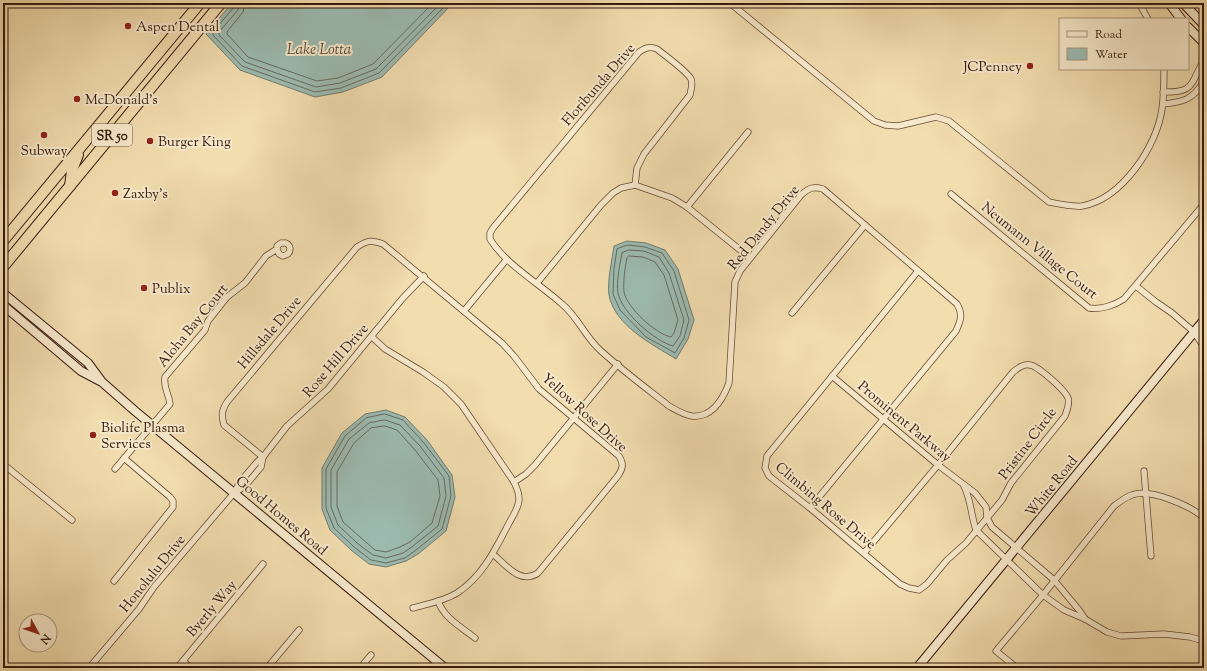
<svg xmlns="http://www.w3.org/2000/svg" width="1207" height="671" viewBox="0 0 1207 671" font-family="'Sorts Mill Goudy',serif">
<style>
.water{fill:#9cbbb1;stroke:#737a6f}
.lines{fill:none;stroke-linecap:round;stroke-linejoin:round}
.shore{stroke:#686a5e;stroke-width:1}
.street-casing{stroke:#644935;stroke-width:7}
.secondary-casing{stroke:#35180c;stroke-width:10}
.highway-casing{stroke:#35180c;stroke-width:12}
.street{stroke:#f7e9cb;stroke-width:5.5}
.secondary{stroke:#f7e9cb;stroke-width:8}
.highway{stroke:#f2ddaf;stroke-width:10}
.poi-dot{fill:#8f2418;stroke:#f7e9cb;stroke-width:1.5}
.labels{text-anchor:middle;stroke-width:4;stroke-linejoin:round;paint-order:stroke}
.shield{fill:#f7e9cb;stroke:#6f5745;stroke-width:1}
.shield-label{font-size:13px;font-weight:bold;fill:#35180c}
.poi-label{font-size:14px;fill:#35180c;stroke:#f7e9cb;text-anchor:start}
.street-label{font-size:14px;fill:#35180c;stroke:#f7e9cb}
.water-label{font-size:15px;font-style:italic;fill:#54493e;stroke:#f7e9cb}
</style>
<rect width="100%" height="100%" fill="#f2ddaf"/>
<filter id="stains"><feTurbulence type="fractalNoise" baseFrequency=".005" numOctaves="4"/><feColorMatrix values="0 0 0 0 .2 0 0 0 0 .09 0 0 0 0 .02 0 0 0 .5 -.17"/></filter>
<radialGradient id="worn" r=".72"><stop offset=".6" stop-color="#630" stop-opacity="0"/><stop offset="1" stop-color="#630" stop-opacity=".3"/></radialGradient>
<g class="water">
<path d="M232,3H453L382,77L343,92L315,97L240,70L206,34Z"/>
<path d="M627,241L646,243L665,250L678,269L694,320L688,339L676,359C652,344 615,326 609,295C607,282 612,260 614,246Z"/>
<path d="M386,410L405,417L427,440L452,475L455,497L446,531L418,554L406,561L386,567L369,564L351,550L330,530L322,509V468L342,433L365,414Z"/>
</g>
<g class="lines">
<g class="shore">
<path d="M234,3V7L213,32V35L242,66L315,92L341,88L379,73L448,3"/>
<path d="M239,3L238,10L219,32V35L245,62L316,87L340,83L376,69L441,3"/>
<path d="M245,3L243,12L227,32V34L248,57L317,81L338,78L373,64L433,3"/>
<path d="M628,245L645,247L662,253L674,271L689,320L684,338L675,353L646,337L620,310L613,294L614,269L617,249Z"/>
<path d="M629,250L644,251L659,257L669,273L684,320L680,336L673,346C655,341 622,313 618,293C616,282 620,264 622,253Z"/>
<path d="M629,256L643,257L655,262L664,275L678,320L674,333L671,337C656,334 627,308 624,292C623,281 625,268 627,258Z"/>
<path d="M385,414L403,420L424,443L449,476L451,496L442,529L416,550L405,558L386,563L371,560L354,547L334,528L326,508V469L345,436L366,418Z"/>
<path d="M385,420L400,425L420,446L444,478L446,496L438,526L413,546L403,553L386,558L373,555L357,543L338,525L331,507V470L349,439L369,423Z"/>
<path d="M385,426L397,430L415,450L438,480L440,496L432,523L410,542L400,547L386,552L375,550L343,522L337,506V472L354,443L371,428Z"/>
</g>
<g class="street-casing">
<g id="street">
<path d="M730,3L874,121L885,125L898,126L936,117L949,121L1049,202C1059,204 1072,207 1082,206C1122,199 1157,146 1162,109C1164,96 1164,82 1164,69"/>
<path d="M1139,3L1148,19"/>
<path d="M1163,92C1196,93 1190,83 1204,60"/>
<path d="M1163,104C1183,102 1193,100 1204,81"/>
<path d="M635,185L637,168L644,154L690,95C691,90 693,84 691,79C687,71 664,55 657,49C649,46 645,48 639,52L493,228L490,233V239C505,264 540,284 562,304C578,317 585,337 601,351C622,370 646,388 669,406C676,410 684,415 692,416C712,418 723,399 729,383L735,282L740,271L801,195C809,188 813,186 823,189L957,304C963,314 961,320 956,331L810,508"/>
<path d="M951,194L1089,308C1101,310 1115,305 1124,299L1204,204"/>
<path d="M687,207L748,132"/>
<path d="M537,283L601,205L613,193L621,188L635,185L672,198L687,207L750,258"/>
<path d="M1136,286L1156,302L1172,313L1194,332L1204,347"/>
<path d="M464,311L507,259"/>
<path d="M792,313L865,225"/>
<path d="M1194,332L1204,334"/>
<path d="M372,337L385,349L423,372L444,387L461,404L514,482C517,488 519,493 519,499C519,508 512,517 508,525C495,550 482,577 457,593C444,601 428,604 413,608"/>
<path d="M832,376L938,465L975,493L986,507L987,518L992,527L1054,580L1079,610L1085,619"/>
<path d="M263,457L224,425C221,415 222,410 227,402L357,247C368,240 371,240 383,244L502,343L514,356L539,389L619,456C624,464 623,469 617,477L538,573C520,585 506,565 493,554"/>
<path d="M3,464L72,520"/>
<path d="M115,469L170,404C169,393 163,389 165,377L205,330L208,321L227,297L245,283L266,256L277,249V246L281,243H286C291,246 291,250 288,254L283,256L279,254L277,249"/>
<path d="M1144,471L1151,556"/>
<path d="M514,482L526,474L535,465L618,364"/>
<path d="M964,486C971,500 971,515 976,530L1043,595L1064,610L1085,619L1107,632L1121,636L1164,634L1190,637L1204,641"/>
<path d="M236,492L245,486L261,467L263,457"/>
<path d="M864,553L938,465L1013,372C1018,368 1023,364 1030,365C1038,366 1065,390 1068,398C1070,404 1067,410 1065,416L1011,483L1002,500L987,518L966,543L947,560L927,584L919,590L909,588L900,584L810,508L769,476L765,468L767,456L918,271"/>
<path d="M114,581L173,507V501L170,497L124,458"/>
<path d="M438,601C444,618 461,627 475,638"/>
<path d="M183,661L191,668"/>
<path d="M89,668L139,609L154,587L234,493L240,482L257,462L263,457L287,426L328,389L402,299L424,276"/>
<path d="M177,668L263,564"/>
<path d="M267,668L299,630"/>
<path d="M360,668L371,655"/>
<path d="M1017,668L996,651L1043,595L1114,506C1120,502 1125,497 1132,495C1150,488 1191,506 1204,518"/>
</g>
</g>
<g class="secondary-casing">
<g id="secondary">
<path d="M1169,3L1181,19"/>
<path d="M1183,3L1204,25"/>
<path d="M1188,27L1204,43"/>
<path d="M3,293L88,363L102,382L135,411L445,668"/>
<path d="M3,305L81,371L100,381"/>
<path d="M917,668L1204,320"/>
</g>
</g>
<g class="highway-casing">
<g id="highway">
<path d="M70,186L72,170L78,155"/>
<path d="M3,241L200,3"/>
<path d="M3,267L221,3"/>
</g>
</g>
<use href="#street" class="street"/>
<use href="#secondary" class="secondary"/>
<use href="#highway" class="highway"/>
</g>
<g class="poi-dot">
<circle cx="128" cy="26" r="4"/>
<circle cx="1030" cy="66" r="4"/>
<circle cx="77" cy="99" r="4"/>
<circle cx="44" cy="135" r="4"/>
<circle cx="150" cy="141" r="4"/>
<circle cx="115" cy="193" r="4"/>
<circle cx="144" cy="288" r="4"/>
<circle cx="93" cy="435" r="4"/>
</g>
<g class="labels">
<rect class="shield" x="92" y="124" width="40" height="22" rx="3"/>
<g class="shield-label">
<text x="112" y="140">SR 50</text>
</g>
<g class="poi-label">
<text x="136" y="31">Aspen Dental</text>
<text x="1022" y="71" text-anchor="end">JCPenney</text>
<text x="85" y="104">McDonald's</text>
<text x="158" y="146">Burger King</text>
<text x="44" y="155" text-anchor="middle">Subway</text>
<text x="123" y="198">Zaxby's</text>
<text x="152" y="293">Publix</text>
<text x="101" y="432">Biolife Plasma<tspan x="101" dy="16">Services</tspan></text>
</g>
<g class="street-label">
<text transform="translate(598 84) rotate(-49)" y="5">Floribunda Drive</text>
<text transform="translate(763 227) rotate(-51)" y="5">Red Dandy Drive</text>
<text transform="translate(1040 250) rotate(39)" y="5">Neumann Village Court</text>
<text transform="translate(192 325) rotate(-51)" y="5">Aloha Bay Court</text>
<text transform="translate(269 332) rotate(-50)" y="5">Hillsdale Drive</text>
<text transform="translate(335 360) rotate(-49)" y="5">Rose Hill Drive</text>
<text transform="translate(585 412) rotate(42)" y="5">Yellow Rose Drive</text>
<text transform="translate(905 421) rotate(40)" y="5">Prominent Parkway</text>
<text transform="translate(1027 443) rotate(-53)" y="5">Pristine Circle</text>
<text transform="translate(1051 486) rotate(-51)" y="5">White Road</text>
<text transform="translate(826 505) rotate(40)" y="5">Climbing Rose Drive</text>
<text transform="translate(282 515) rotate(40)" y="5">Good Homes Road</text>
<text transform="translate(152 573) rotate(-51)" y="5">Honolulu Drive</text>
<text transform="translate(211 608) rotate(-50)" y="5">Byerly Way</text>
</g>
<g class="water-label">
<text x="319" y="54">Lake Lotta</text>
</g>
</g>
<rect width="1207" height="671" fill="none" stroke="#f2ddaf" stroke-width="16"/>
<rect x="4" y="4" width="1199" height="663" fill="none" stroke="#35180c" stroke-width="2"/>
<rect x="8" y="8" width="1191" height="655" fill="none" stroke="#35180c"/>
<rect x="1059" y="18" width="130" height="52" fill="#f7e9cb" stroke="#a9957f"/>
<rect x="1067" y="31" width="20" height="6" fill="#f7e9cb" stroke="#a9957f"/>
<text x="1095" y="38" font-size="12" fill="#35180c">Road</text>
<rect x="1067" y="48" width="20" height="12" fill="#9cbbb1" stroke="#a9957f"/>
<text x="1095" y="58" font-size="12" fill="#35180c">Water</text>
<g transform="translate(38 633) rotate(130)"><circle r="19" fill="#f7e9cb" stroke="#a9957f"/>
<path d="M0-3L7 15L0 10L-7 15Z" fill="#8f2418"/>
<text y="-6" font-size="11" font-weight="bold" text-anchor="middle" fill="#35180c">N</text>
</g>
<rect width="100%" height="100%" filter="url(#stains)"/>
<rect width="100%" height="100%" fill="url(#worn)"/>
</svg>
